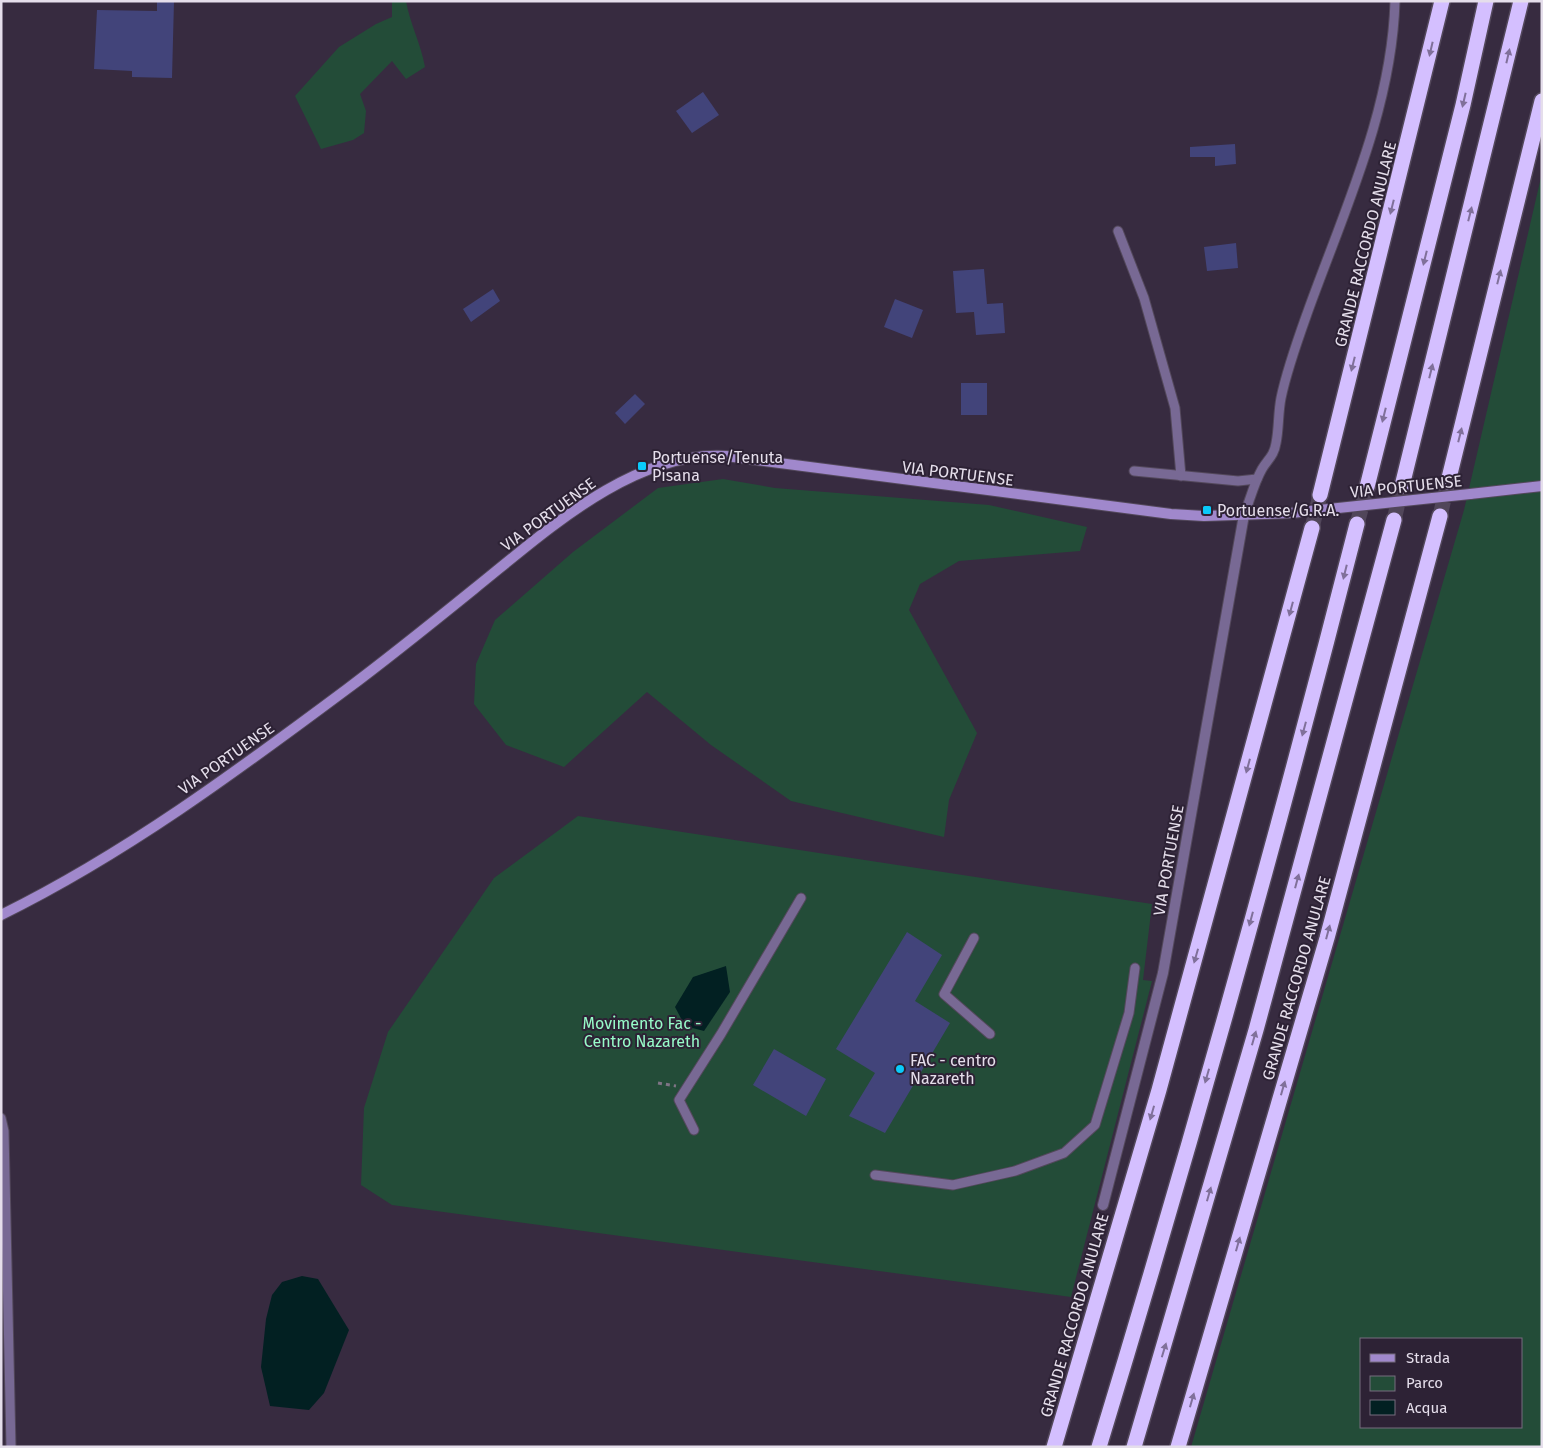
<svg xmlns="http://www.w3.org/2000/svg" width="1543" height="1448" viewBox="0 0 1543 1448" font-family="'Fira Sans',sans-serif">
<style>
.green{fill:#234c38;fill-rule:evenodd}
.water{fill:#022022}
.building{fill:#42447a}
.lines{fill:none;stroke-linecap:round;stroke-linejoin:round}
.motorway-tunnel{stroke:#51465a;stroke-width:15;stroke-dasharray:15 8;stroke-linecap:butt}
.service-casing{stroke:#53485b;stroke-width:11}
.minor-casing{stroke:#53485b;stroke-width:12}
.secondary-casing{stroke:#53485b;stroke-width:12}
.motorway-casing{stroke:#53485b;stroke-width:18}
.path{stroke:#7e7485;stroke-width:3;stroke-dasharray:4 4;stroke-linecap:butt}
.service{stroke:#786994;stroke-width:9}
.minor{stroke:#786994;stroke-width:10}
.secondary{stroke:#a088cc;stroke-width:10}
.motorway{stroke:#d4bfff;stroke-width:15}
.secondary-bridge-casing{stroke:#53485b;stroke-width:12;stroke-linecap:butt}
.secondary-bridge{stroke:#a088cc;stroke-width:10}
.oneway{fill:#80709a}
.poi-dot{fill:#0acafa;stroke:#2d2235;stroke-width:2}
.labels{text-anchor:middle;stroke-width:4;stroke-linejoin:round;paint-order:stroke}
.street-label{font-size:16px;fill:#e5deeb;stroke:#2d2235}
.poi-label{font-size:16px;fill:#e5deeb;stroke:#2d2235;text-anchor:start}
.park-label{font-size:16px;fill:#97fbc8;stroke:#2d2235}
</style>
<rect width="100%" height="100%" fill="#372b40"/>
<g class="green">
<path d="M392,1H406C410,24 421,44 425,67L406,79L392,61L360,94L366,111L364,133L353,140L321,149L295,96L339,47L376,24L392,17Z"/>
<path d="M1542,173V1447H1191L1464,510ZM1362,1339H1522V1427H1362Z"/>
<path d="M723,479L775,488L989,505L1087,527L1080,551L959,561L920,584L909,610L977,733L949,800L944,837L791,801L711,745L647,692L564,767L506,745L474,704L476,664L495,620L573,552L658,488Z"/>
<path d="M578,816L1152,904L1143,980L1152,981L1071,1297L392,1205L361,1185L364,1108L388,1032L494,878Z"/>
</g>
<g class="water">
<path d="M726,966L730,992L704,1031L685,1026L675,1007L693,977Z"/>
<path d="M302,1276L318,1279L349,1330L324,1393L309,1410L270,1406L261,1367L266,1319L272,1295L282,1282Z"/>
</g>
<g class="building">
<path d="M157,1H174L172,78L132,77V71L94,69L97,10L157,11Z"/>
<path d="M703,92L719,115L692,133L676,111Z"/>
<path d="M1235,144L1236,164L1215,166V157H1190V147Z"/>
<path d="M1236,243L1238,268L1207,271L1204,247Z"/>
<path d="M984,269L987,304L1003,303L1005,333L976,335L974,312L956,313L953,271Z"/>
<path d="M493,289L500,301L471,322L463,309Z"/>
<path d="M895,299L923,310L912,338L884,327Z"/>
<rect x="961" y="383" width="26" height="32"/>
<path d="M635,394L645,404L625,424L615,413Z"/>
<path d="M907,932L942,955L915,1001L950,1023L885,1133L849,1116L875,1073L836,1049Z"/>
<path d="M774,1049L826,1079L806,1116L753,1085Z"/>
</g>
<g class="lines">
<g class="motorway-tunnel">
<path d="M1440,516L1448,482"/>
<path d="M1394,520L1402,486"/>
<path d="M1357,524L1367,487"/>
<path d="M1312,528L1320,495"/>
</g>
<g class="service-casing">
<g id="service">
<path d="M1118,231L1144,298L1175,408L1181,476"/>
<path d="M1134,471L1238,481L1257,479"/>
<path d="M1244,515C1250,500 1254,483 1262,469C1268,459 1274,456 1276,443C1279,429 1278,413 1281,398C1287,369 1298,339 1308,311C1344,211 1392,109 1395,1"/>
<path d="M974,938L944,994L990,1034"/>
<path d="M1,1118L4,1131L11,1447"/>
<path d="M694,1130L679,1100L721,1034L801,898"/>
<path d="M875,1175L953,1185L1015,1171L1064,1153L1095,1125L1129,1013L1135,968"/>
</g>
</g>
<g class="minor-casing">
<path id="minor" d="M1103,1205L1163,973L1244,515"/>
</g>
<g class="secondary-casing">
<g id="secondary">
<path d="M1470,494L1542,486"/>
<path d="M1,915C125,854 237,771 347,689C390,657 432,623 474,589C543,534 632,450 726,456L1171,514L1204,516L1291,513"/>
</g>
</g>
<g class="motorway-casing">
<g id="motorway">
<path d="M1448,482L1542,101"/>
<path d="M1402,486L1521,1"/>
<path d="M1367,487L1463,105L1486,1"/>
<path d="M1320,495L1442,1"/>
<path d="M1054,1447L1159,1090L1312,528"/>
<path d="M1099,1447C1192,1142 1278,834 1357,524"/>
<path d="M1134,1447L1256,1030L1394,520"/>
<path d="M1178,1447L1327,938L1440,516"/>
</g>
</g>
<path class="path" d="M658,1083L676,1086"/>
<use href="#service" class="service"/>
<use href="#minor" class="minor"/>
<use href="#secondary" class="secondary"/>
<use href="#motorway" class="motorway"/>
<g class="secondary-bridge-casing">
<path id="secondary-bridge" d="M1291,513L1470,494"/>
</g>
<use href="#secondary-bridge" class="secondary-bridge"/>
</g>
<defs><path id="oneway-solid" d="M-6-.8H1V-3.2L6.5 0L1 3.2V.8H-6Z" transform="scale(1.25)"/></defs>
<g class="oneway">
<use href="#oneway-solid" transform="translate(1431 49) rotate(103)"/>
<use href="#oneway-solid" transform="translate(1508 56) rotate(-77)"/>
<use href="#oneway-solid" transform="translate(1464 100) rotate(103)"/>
<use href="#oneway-solid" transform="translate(1392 207) rotate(104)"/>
<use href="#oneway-solid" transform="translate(1470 214) rotate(-76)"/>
<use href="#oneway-solid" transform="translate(1425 258) rotate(104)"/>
<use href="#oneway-solid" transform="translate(1499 277) rotate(-76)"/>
<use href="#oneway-solid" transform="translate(1353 364) rotate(104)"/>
<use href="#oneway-solid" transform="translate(1431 371) rotate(-76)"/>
<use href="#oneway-solid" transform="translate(1384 415) rotate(104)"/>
<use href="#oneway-solid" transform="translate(1460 435) rotate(-76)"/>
<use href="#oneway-solid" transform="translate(1345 572) rotate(104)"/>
<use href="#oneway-solid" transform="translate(1291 609) rotate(105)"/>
<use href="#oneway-solid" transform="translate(1304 729) rotate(105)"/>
<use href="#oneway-solid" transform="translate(1248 766) rotate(105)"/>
<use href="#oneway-solid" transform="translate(1297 881) rotate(-75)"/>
<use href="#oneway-solid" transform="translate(1251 919) rotate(105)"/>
<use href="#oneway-solid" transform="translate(1328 932) rotate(-75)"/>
<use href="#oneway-solid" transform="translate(1196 956) rotate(106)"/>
<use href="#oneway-solid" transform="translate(1254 1038) rotate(-74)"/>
<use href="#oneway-solid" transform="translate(1207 1076) rotate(106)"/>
<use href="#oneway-solid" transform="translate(1283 1088) rotate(-74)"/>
<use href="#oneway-solid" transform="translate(1152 1113) rotate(106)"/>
<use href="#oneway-solid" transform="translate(1209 1194) rotate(-74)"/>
<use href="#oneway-solid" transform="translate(1238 1244) rotate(-74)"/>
<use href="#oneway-solid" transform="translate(1164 1350) rotate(-73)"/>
<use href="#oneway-solid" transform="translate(1192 1400) rotate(-74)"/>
</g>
<g class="poi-dot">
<rect x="637" y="461" width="10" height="10" rx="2.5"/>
<rect x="1202" y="505" width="10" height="10" rx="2.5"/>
<circle cx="900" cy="1069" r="5"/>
</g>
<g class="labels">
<g class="street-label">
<text transform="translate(1365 244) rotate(-76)" y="6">GRANDE RACCORDO ANULARE</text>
<text transform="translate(958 473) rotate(7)" y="6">VIA PORTUENSE</text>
<text transform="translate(1406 486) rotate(-6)" y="6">VIA PORTUENSE</text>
<text transform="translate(548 514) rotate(-36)" y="6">VIA PORTUENSE</text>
<text transform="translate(226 758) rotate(-35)" y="6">VIA PORTUENSE</text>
<text transform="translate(1168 860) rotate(-80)" y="6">VIA PORTUENSE</text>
<text transform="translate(1296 978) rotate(-74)" y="6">GRANDE RACCORDO ANULARE</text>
<text transform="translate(1074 1315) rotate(-74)" y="6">GRANDE RACCORDO ANULARE</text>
</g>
<g class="poi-label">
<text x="652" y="463">Portuense/Tenuta<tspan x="652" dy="18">Pisana</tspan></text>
<text x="1217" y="516">Portuense/G.R.A.</text>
<text x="910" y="1066">FAC - centro<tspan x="910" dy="18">Nazareth</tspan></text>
</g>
<g class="park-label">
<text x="642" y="1029">Movimento Fac -<tspan x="642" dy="18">Centro Nazareth</tspan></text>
</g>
</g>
<rect width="1543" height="1448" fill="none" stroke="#e5deeb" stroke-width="5"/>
<rect x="1360" y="1338" width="162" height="90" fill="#2d2235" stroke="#776d7e"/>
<rect x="1370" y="1354" width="25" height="8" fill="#a088cc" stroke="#776d7e"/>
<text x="1406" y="1363" font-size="15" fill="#e5deeb">Strada</text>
<rect x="1370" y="1376" width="25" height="15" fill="#234c38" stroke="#776d7e"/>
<text x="1406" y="1388" font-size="15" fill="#e5deeb">Parco</text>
<rect x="1370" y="1400" width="25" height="15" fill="#022022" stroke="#776d7e"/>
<text x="1406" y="1413" font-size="15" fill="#e5deeb">Acqua</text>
</svg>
